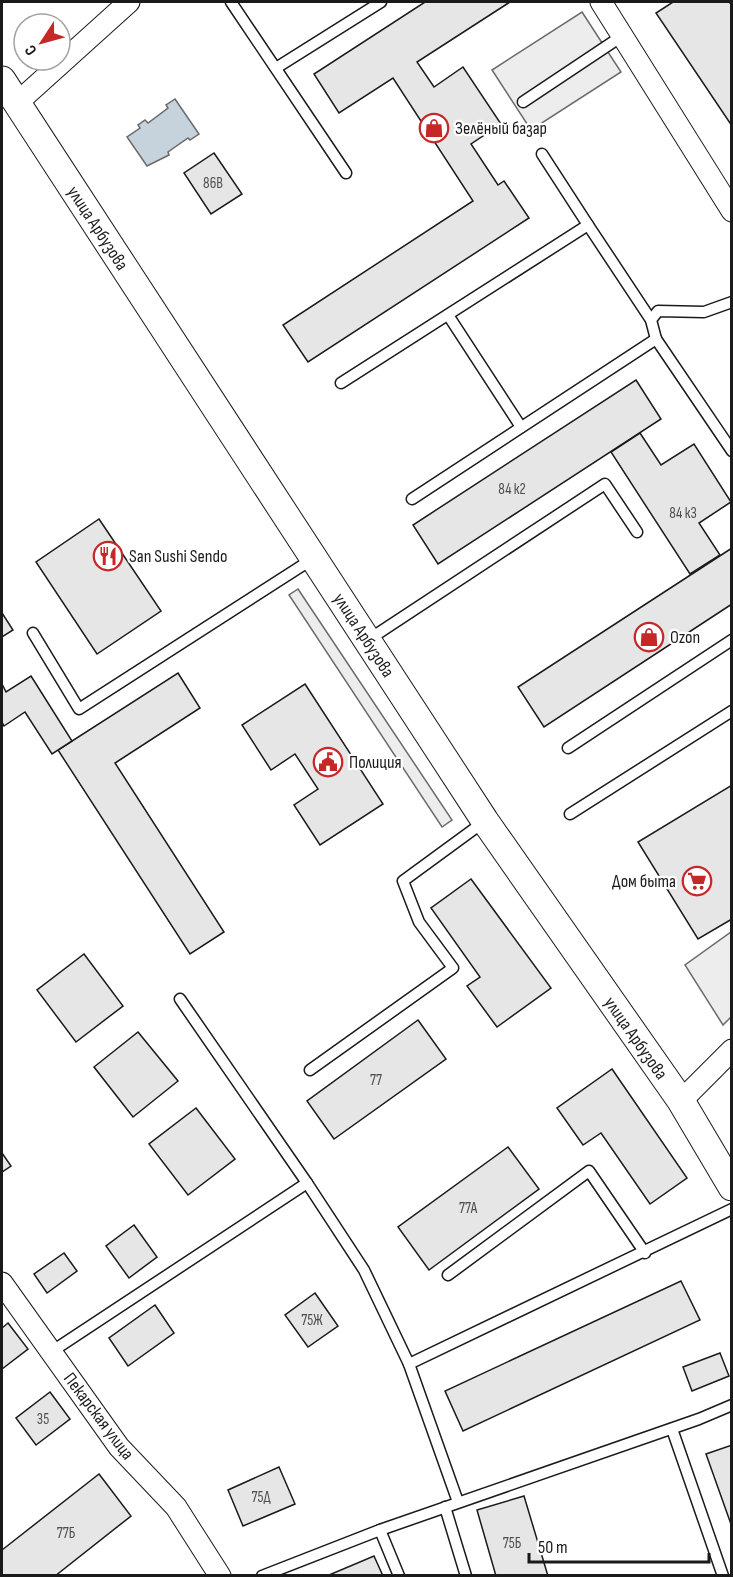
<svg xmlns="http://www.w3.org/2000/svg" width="733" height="1577" viewBox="0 0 733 1577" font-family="'Sofia Sans Condensed',sans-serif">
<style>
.parking{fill:#ededed;stroke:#6a6a6a;stroke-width:1.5}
.water{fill:#c6d2dc;stroke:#6a6a6a;stroke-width:1.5}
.building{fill:#e6e6e6;stroke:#1a1a1a;stroke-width:1.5}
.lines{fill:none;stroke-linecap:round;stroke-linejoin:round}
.service-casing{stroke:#1a1a1a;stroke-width:13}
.minor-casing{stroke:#1a1a1a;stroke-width:23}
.tertiary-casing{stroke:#1a1a1a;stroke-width:29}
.service{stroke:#fff;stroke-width:10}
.minor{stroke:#fff;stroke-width:21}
.tertiary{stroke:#fff;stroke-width:27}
.labels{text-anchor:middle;stroke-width:4.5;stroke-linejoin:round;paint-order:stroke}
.number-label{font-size:15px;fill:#4d4d4d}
.poi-label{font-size:18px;fill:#1a1a1a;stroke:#fff;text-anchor:start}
.street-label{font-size:18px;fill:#1a1a1a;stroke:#fff}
</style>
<rect width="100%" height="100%" fill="#fff"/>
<g class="parking">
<path d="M582,12L621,72L531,130L492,70Z"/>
<path d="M298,589L452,820L442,827L289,595Z"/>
<path d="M731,932V1017L723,1025L685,965Z"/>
</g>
<path class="water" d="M175,99L199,134L190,140L188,138L168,152L169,155L147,166L127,137L140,128L138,125L145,120L148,123L168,108L166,105Z"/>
<g class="building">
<path d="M425,2H510L417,62L434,87L463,67L501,124L471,144L498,185L504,181L529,218L308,362L283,325L473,201L393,78L339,113L314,74Z"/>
<path d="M673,2H729L732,5V126L656,13Z"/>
<path d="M214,153L242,194L211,214L184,173Z"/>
<path d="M636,380L661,419L438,564L413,525Z"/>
<path d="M640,433L661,465L694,444L731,502L699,523L720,555L690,574L611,452Z"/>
<path d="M99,519L161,611L97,654L36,562Z"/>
<path d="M732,548V604L544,727L518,687Z"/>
<path d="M2,613L13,630L2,637Z"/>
<path d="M178,673L200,708L115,763L224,932L190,954L58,750Z"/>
<path d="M31,676L72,741L52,754L25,712L4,726L2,722V684L6,692Z"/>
<path d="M305,684L383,804L320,845L294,805L318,789L295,754L271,770L242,725Z"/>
<path d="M732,785V919L698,939L638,842Z"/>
<path d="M471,879L551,988L497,1027L467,986L480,977L431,908Z"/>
<path d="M84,954L123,1006L76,1042L37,990Z"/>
<path d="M418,1020L446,1059L334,1139L307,1101Z"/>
<path d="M138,1032L178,1081L133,1117L94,1067Z"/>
<path d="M612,1069L687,1178L650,1204L601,1133L583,1145L557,1108Z"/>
<path d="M196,1108L235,1159L188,1195L149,1144Z"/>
<path d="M508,1147L539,1189L429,1270L398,1227Z"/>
<path d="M2,1153L11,1166L2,1172Z"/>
<path d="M134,1225L157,1257L129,1278L106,1246Z"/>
<path d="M64,1253L77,1271L47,1293L34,1274Z"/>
<path d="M681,1281L700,1320L463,1431L445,1391Z"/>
<path d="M315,1293L338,1326L308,1347L285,1315Z"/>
<path d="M155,1305L174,1333L128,1366L109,1338Z"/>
<path d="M8,1323L28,1349L2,1369V1328Z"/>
<path d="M720,1353L729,1376L692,1391L683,1367Z"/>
<path d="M50,1392L70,1419L36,1445L16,1418Z"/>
<path d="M732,1445V1527L706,1454Z"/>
<path d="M279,1467L295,1504L243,1526L228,1490Z"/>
<path d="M99,1474L131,1516L55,1576H2V1550Z"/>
<path d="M524,1496L548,1576H496L477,1510Z"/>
<path d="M374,1556L383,1576H330L329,1575Z"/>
</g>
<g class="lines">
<g class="service-casing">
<g id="service">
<path d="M231,2L346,173"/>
<path d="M276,68L381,2"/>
<path d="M523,102L622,36"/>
<path d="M542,154L588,225"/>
<path d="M448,315L521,427"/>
<path d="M656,339L651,320L658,311L704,312L732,302"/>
<path d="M341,383L588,225L651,320"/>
<path d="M412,499L656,339L732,451"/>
<path d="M33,633L79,709L314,558"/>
<path d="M368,640L605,484L637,532"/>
<path d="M568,748L732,640"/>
<path d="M570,814L732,711"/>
<path d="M180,999L307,1183"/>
<path d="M310,1070L453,968L419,922L403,881L485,821"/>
<path d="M448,1275L589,1171L645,1253"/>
<path d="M51,1352L307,1183L364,1270L409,1364"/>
<path d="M672,1429L723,1576"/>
<path d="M458,1502L409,1364L732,1209"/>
<path d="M445,1507L466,1576"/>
<path d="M380,1530L399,1576"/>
<path d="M262,1576L380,1530L699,1419L732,1405"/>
</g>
</g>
<g class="minor-casing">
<g id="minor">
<path d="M601,2L732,211"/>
<path d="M17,103L129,2"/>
<path d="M681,1101L732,1050"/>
<path d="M2,1283L119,1447L176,1507L220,1576"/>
</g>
</g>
<g class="tertiary-casing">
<path id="tertiary" d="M2,80L485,821L681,1101L732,1187"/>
</g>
<use href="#service" class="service"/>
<use href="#minor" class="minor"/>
<use href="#tertiary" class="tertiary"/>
</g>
<defs>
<g id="shop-ring" transform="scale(1.5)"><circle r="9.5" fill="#fff" stroke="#c62828" stroke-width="1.5"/><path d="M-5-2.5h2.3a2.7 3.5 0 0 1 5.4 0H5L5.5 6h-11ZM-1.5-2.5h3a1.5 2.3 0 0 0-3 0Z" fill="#c62828"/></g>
<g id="restaurant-ring" transform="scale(1.5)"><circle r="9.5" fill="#fff" stroke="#c62828" stroke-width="1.5"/><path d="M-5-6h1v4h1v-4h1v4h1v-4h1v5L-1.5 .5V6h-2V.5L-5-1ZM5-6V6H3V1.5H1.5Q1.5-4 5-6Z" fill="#c62828"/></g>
<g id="civic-ring" transform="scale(1.5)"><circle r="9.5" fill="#fff" stroke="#c62828" stroke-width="1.5"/><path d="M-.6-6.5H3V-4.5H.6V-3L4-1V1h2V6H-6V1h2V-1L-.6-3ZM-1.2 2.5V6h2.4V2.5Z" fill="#c62828"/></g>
<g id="supermarket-ring" transform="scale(1.5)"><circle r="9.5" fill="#fff" stroke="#c62828" stroke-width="1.5"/><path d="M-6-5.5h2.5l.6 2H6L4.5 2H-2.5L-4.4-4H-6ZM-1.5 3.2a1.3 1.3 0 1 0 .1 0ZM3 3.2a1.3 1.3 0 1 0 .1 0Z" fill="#c62828"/></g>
</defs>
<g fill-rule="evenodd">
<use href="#shop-ring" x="434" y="128"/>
<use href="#restaurant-ring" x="108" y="556"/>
<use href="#shop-ring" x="649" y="637"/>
<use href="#civic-ring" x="328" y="762"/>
<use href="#supermarket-ring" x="697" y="881"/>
</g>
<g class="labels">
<g class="number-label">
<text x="213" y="188">86В</text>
<text x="512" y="494">84 к2</text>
<text x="683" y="518">84 к3</text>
<text x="376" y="1085">77</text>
<text x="468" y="1213">77А</text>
<text x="312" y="1325">75Ж</text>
<text x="43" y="1424">35</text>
<text x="261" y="1502">75Д</text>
<text x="66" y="1538">77Б</text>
<text x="512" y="1548">75Б</text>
</g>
<g class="poi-label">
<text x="455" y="134">Зелёный базар</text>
<text x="129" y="562">San Sushi Sendo</text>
<text x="670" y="643">Ozon</text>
<text x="349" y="768">Полиция</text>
<text x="676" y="887" text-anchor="end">Дом быта</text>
</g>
<g class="street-label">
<text transform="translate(98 228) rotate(57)" y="6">улица Арбузова</text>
<text transform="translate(364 635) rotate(57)" y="6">улица Арбузова</text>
<text transform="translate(636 1038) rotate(55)" y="6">улица Арбузова</text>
<text transform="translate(99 1416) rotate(53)" y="6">Пекарская улица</text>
</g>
</g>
<rect width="733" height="1577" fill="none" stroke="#1a1a1a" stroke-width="6"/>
<g transform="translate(42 42) rotate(234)"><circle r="28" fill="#ffffff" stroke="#a3a3a3" stroke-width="1.5"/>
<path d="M0-4.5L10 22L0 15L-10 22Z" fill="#c62828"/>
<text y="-9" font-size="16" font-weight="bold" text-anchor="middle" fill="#1a1a1a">С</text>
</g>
<path d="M529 1553v9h180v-9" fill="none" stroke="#1a1a1a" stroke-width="3"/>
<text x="538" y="1553" font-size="18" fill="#1a1a1a" stroke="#ffffff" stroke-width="4.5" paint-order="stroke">50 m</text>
</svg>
